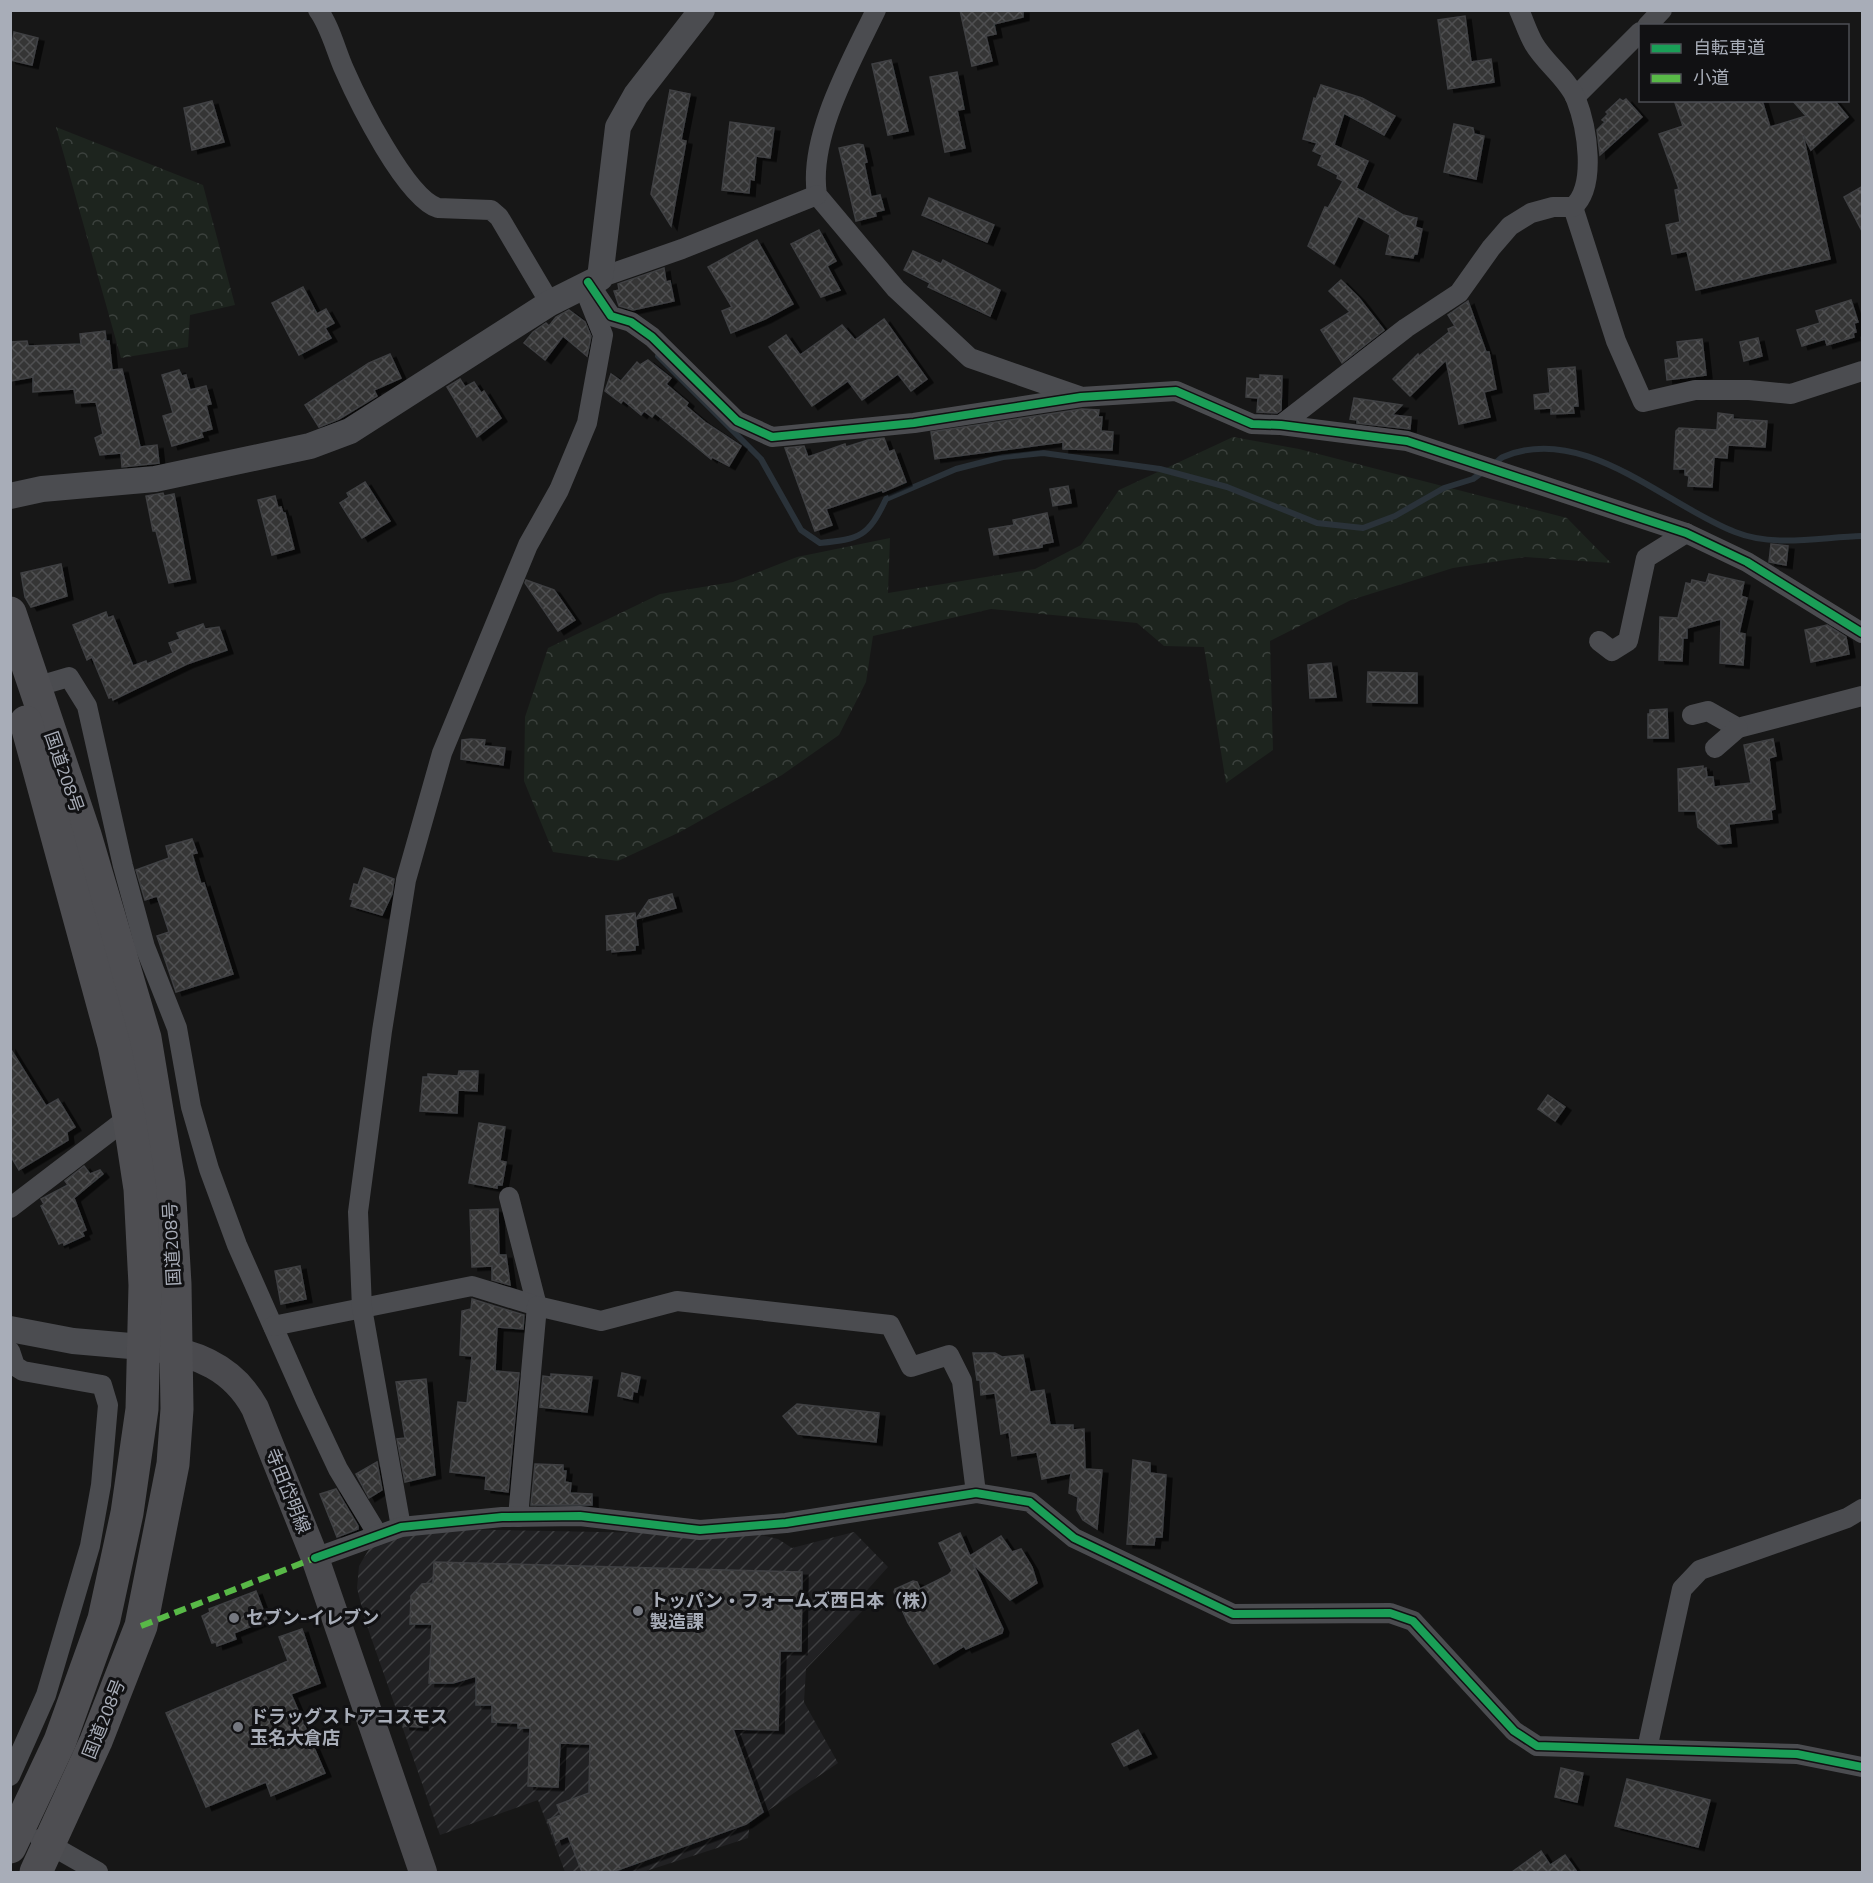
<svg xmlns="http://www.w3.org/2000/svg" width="1873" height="1883" viewBox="0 0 1873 1883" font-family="'Titillium Web','Noto Sans JP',sans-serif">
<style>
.industrial{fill:url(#industrial-furrows)}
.forest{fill:url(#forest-crowns)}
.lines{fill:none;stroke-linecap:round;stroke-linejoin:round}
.stream{stroke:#2a3239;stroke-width:6}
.building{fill:url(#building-cross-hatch);stroke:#3f4043;stroke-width:1.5;filter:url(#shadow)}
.minor{stroke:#4b4c50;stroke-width:20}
.tertiary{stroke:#4b4c50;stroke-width:26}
.secondary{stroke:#4a4a4e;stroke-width:28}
.trunk{stroke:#4e4e52;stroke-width:33}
.quiet{stroke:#58b947;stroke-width:6;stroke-dasharray:12 6;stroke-linecap:butt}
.cycleway-casing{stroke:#111113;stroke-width:11}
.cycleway{stroke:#1a9f57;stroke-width:8}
.poi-dot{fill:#757880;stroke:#111113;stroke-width:2}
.labels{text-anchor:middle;stroke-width:6;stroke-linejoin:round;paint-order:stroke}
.street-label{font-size:18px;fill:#a8adb8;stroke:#111113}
.poi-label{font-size:18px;font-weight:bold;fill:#a8adb8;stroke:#111113;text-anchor:start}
</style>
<defs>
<pattern id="industrial-furrows" width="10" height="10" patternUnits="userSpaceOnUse" patternTransform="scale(1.5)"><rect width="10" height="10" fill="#212123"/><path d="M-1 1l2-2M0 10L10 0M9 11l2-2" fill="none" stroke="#3e3f41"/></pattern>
<pattern id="forest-crowns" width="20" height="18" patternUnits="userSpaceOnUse" patternTransform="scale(1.5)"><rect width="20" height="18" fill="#1d241e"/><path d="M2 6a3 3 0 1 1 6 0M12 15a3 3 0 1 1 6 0" fill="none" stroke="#3b413d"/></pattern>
<pattern id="building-cross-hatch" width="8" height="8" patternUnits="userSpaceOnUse" patternTransform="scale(1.5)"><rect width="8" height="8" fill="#353536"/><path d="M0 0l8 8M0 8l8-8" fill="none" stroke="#4f5051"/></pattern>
<filter id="shadow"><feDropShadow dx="6" dy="3.5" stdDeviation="0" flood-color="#0009"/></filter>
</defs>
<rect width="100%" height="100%" fill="#171717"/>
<path class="industrial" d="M444,1529L761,1535L778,1539L792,1548L854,1532L888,1567L860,1598L868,1605L806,1669L804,1702L838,1763L750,1823L748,1838L643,1872H565L538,1800L440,1835L365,1620L357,1588L359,1566L369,1549L406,1533Z"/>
<g class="forest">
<path d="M56,127L203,185L235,305L190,315L188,347L121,358Z"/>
<path d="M1233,437L1299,449L1567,518L1611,563L1525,557L1453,568L1351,600L1270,641L1273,750L1226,783L1204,647L1164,646L1137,623L991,609L873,636L866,682L839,735L782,775L680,832L618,861L553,852L524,781L525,717L548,648L660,594L733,582L797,557L890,538L888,593L1035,569L1081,545L1119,490Z"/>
</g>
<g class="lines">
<g class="stream">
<path d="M658,356L761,459L801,530L820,543C860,539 868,537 886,499L956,469L1003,457L1043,453L1160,469L1227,487L1317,523L1363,528L1395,516L1444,488L1473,479L1484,471"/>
<path d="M1493,466C1496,463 1499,459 1503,457C1583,422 1665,505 1735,532C1775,548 1821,537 1862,536"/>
</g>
</g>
<g class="building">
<path d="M960,10H1023V17L994,24L996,34L986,36L992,61L972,66Z"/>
<path d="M1465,16L1471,62L1491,59L1494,82L1448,89L1438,20Z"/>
<path d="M14,32L38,38L32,65L10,60Z"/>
<path d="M891,60L908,131L888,135L872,64Z"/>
<path d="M957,72L964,109L957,110L965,148L945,152L930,77Z"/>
<path d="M1321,85L1362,98L1395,116L1384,135L1344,113L1334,145L1368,161L1356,188L1403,215L1417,218L1415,227L1422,229L1417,254H1414L1413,258L1386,254L1390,235L1358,216L1334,264L1308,246L1325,207L1328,208L1343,181L1337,178L1338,175L1318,165L1322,155L1313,151L1317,143L1303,139L1314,98L1316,99Z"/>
<path d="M670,90L690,94L681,140L686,141L671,226L651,194Z"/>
<path d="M1620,99L1623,101L1626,99L1642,117L1600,155L1597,130L1605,122L1602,120L1608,114L1606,112Z"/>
<path d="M1674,100H1762L1770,127L1806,116L1792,100H1834L1848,117L1811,150L1803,135L1830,259L1696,290L1687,251L1672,254L1666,225L1680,222L1675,190L1679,189L1659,134L1683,126Z"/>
<path d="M212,101L224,142L192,150L184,108Z"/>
<path d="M730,122L774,128L770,158L756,156L754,180L750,179L749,193L722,190Z"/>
<path d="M1454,124L1473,128L1474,134L1484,136L1476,179L1444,172Z"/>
<path d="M858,144L863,145L867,162L864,163L871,197L880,195L884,210L875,212L876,216L856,221L839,148Z"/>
<path d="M1863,186V233L1844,197Z"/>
<path d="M929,198L994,225L987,242L922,215Z"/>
<path d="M819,230L836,261L827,266L840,290L821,297L791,244Z"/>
<path d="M757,240L793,304L765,319L731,333L722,311L732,307L708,267Z"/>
<path d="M913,251L941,264L943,260L1000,290L990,316L928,287L930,283L904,270Z"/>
<path d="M664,268L666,282L670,281L674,301L633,310L619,306L614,291L619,290L618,284Z"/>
<path d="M1341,280L1359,298L1384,330L1342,363L1321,330L1350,312L1329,291Z"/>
<path d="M303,287L317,314L326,309L334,323L325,328L331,338L299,355L272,303Z"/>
<path d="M1851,300L1858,322L1854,323L1856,332L1853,333L1854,337L1827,345L1825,339L1802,346L1797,330L1820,323L1816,311Z"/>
<path d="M1468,301L1486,352H1489L1496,389L1484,392L1490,417L1459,424L1446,360L1410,396L1393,379L1418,354L1419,356L1449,332L1448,329L1455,326L1448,315Z"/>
<path d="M569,310L585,322L591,336L587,356L563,336L545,360L524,343L533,332L546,323L549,326L556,317Z"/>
<path d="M884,319L927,379L911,391L898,374L862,400L848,381L812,406L769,347L786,335L800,355L842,325L855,340Z"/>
<path d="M105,331L106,341H109L112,370L122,369L140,447L157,445L159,463L122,467L121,453L100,455L95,438L103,434L96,402L76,403L74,389L33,392V377L10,381V342L27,341L28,346L81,344L80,334Z"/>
<path d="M1758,338L1762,356L1744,361L1740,342Z"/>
<path d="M1702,339L1706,375L1667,380L1665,360L1679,358L1677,342Z"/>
<path d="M390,354L401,378L374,390L377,396L339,419L319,427L305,405L369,363Z"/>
<path d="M648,360L671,378L666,384L688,403L686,406L706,423L741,446L729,466L712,457L711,459L655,413L652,417L644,411L641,415L623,400L621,403L605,391L611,374L621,381L637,362L640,365Z"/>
<path d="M1575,367L1578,406H1573L1574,413L1551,414V408L1535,409L1534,395L1550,393L1548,369Z"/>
<path d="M179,370L182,376L186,375L190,390L206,386L211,404L206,405L212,429L201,432L203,437L172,446L163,416L173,413L162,375Z"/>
<path d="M1260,375L1282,376L1281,410L1277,413L1257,412L1258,398L1246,397L1247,378L1260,379Z"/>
<path d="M460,379L465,387L474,382L481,393L484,391L501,418L477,437L447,387Z"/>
<path d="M1354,398L1402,405L1392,415L1411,417L1410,429L1357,423V420L1350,419Z"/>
<path d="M1082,409L1099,410L1098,417H1102L1101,431L1113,432L1112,450L1063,449V442L935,459L931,432Z"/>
<path d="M1718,413L1733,415V419L1767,421L1765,447L1728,445L1727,458L1714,457L1712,487L1688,486L1689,476L1685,475V469H1674L1676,431L1679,428L1717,430Z"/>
<path d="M884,438L889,452L894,450L906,482L883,492L882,490L826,509L832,525L815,531L785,448L804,446L808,457L845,444L846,447L868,440Z"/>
<path d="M365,482L390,521L362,538L340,503L349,497L347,493Z"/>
<path d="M1068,486L1071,503L1053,506L1050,489Z"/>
<path d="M163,493L164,496L174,494L190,579L169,583L156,531H153L146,496Z"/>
<path d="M275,496L278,508L281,507L283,513H285L294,549L272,555L258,500Z"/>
<path d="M1047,513L1053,542L1042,544V547L994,555L989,529L1014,525L1013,520Z"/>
<path d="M1771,544L1788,546L1786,565L1769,562Z"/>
<path d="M61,564L67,596L31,607L25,597L21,573Z"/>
<path d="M1709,574L1744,582L1741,596L1747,598L1739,633L1745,634L1743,665L1720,663L1721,619L1687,628V638H1683L1682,661L1659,660L1660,617L1678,618L1686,583L1691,584L1692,580L1706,583Z"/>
<path d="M526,580L554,590L575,620L558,631L525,583Z"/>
<path d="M106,612L108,618L113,616L133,666L146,661L147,664L173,653L169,643L180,639L177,633L203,624L205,629L219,627L227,650L187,664L113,700L112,697L109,698L92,657L87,660L73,625Z"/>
<path d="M1827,625L1846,637L1849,654L1811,662L1805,630Z"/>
<path d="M1331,663L1336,697L1310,698L1308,665Z"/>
<path d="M1368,672L1417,673V703L1367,702Z"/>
<path d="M1667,709L1668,738H1648V714H1650V710Z"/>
<path d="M471,739L485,740L484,746L505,748L503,765L461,759L462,740Z"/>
<path d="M1773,739L1776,756L1769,758L1775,809L1771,810L1772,819L1729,824L1731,843L1718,844L1698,827L1696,811H1679L1678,769L1703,766V769L1706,768L1707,777H1713L1714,787L1751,783L1744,745Z"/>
<path d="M192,839L197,853L192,854L201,884L204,883L233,974L176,992L157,936L169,932L157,896L145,900L136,870L169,858L166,846Z"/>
<path d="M364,868L394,879L392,894L382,915L351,906L353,900L350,899L354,884L358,885Z"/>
<path d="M672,894L676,908L636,919L649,900Z"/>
<path d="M635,913L638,945H635V950L612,952V949L607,950L606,916Z"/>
<path d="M10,1048L46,1106L58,1099L75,1127L67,1132L68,1140L19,1170L10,1155Z"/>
<path d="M459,1071H478L477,1091L458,1090L457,1113L420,1111L423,1077H428V1074L458,1076Z"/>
<path d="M1548,1095L1565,1107L1555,1121L1538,1109Z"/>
<path d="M479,1123L505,1127L500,1161L506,1162L502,1185H497V1188L469,1183Z"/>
<path d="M84,1166L90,1174L100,1170L103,1174L74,1198L86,1230L82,1232L84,1236L64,1245L63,1242L59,1244L41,1206L44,1204L41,1199L68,1185L65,1181Z"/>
<path d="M498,1209L499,1255H506L510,1285L492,1280V1266L472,1267L470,1210Z"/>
<path d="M300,1266L306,1299L281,1304L275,1271Z"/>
<path d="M472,1299L524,1315L523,1329L497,1327L495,1371L519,1373L508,1492L485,1489L486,1476L450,1472L458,1402L467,1403L472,1356L460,1355L462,1311L471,1309Z"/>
<path d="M973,1353H995L1002,1357L1023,1355L1030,1392L1044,1390L1050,1425H1073V1430L1084,1429L1085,1469L1102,1470L1097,1529L1083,1520L1077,1510L1078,1497L1069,1493L1071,1473L1042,1479L1037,1452L1012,1456L1009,1432L1001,1434L995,1393L981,1395L980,1380H977Z"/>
<path d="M622,1373L640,1377L637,1392L633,1391L632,1399L618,1396Z"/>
<path d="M551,1374L592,1377L587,1412L540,1407L543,1376L551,1377Z"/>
<path d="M426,1379L435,1475L405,1482L397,1439L405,1438L396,1382Z"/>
<path d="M797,1404L879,1413L876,1442L798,1434L783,1416Z"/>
<path d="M1133,1460L1150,1463V1473L1166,1475L1162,1537H1155L1154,1545L1127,1544Z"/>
<path d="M377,1462L382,1490L369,1498L356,1474Z"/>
<path d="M535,1464L563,1465V1471H566L565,1482L571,1483L570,1493L592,1494V1505H531Z"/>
<path d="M336,1489L358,1526V1529L337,1537L320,1494Z"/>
<path d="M960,1533L970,1556L1001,1536L1012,1552L1021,1549L1032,1567L1037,1583L1010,1600L973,1564L1003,1629L1002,1633L966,1649L964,1646L934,1664L908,1623L894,1592L895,1589L913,1581L917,1582L920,1589L948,1575L952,1571L939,1543Z"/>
<path d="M434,1562L802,1572L801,1651H780L778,1730L733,1729L763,1812L746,1824L612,1872H582L568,1836L556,1841L548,1820L561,1815L557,1805L589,1793L590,1744L560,1743L558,1787L528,1786L530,1728H518V1723L492,1722V1705H476V1676L453,1683H429L432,1624H410L411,1596L422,1584L433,1583Z"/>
<path d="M256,1591L267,1620L234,1633L236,1639L217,1646L216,1642L212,1643L202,1616L210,1612L209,1609Z"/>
<path d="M302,1629L320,1683L291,1694L325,1773L271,1796L266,1782L206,1807L166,1713L288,1661L279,1637Z"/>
<path d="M404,1707L422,1708V1727L404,1726Z"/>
<path d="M1138,1730L1151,1754L1124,1766L1112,1744Z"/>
<path d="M1561,1768L1583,1773L1577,1802L1555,1797Z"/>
<path d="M1627,1779L1710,1800L1698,1847L1615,1826Z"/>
<path d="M1541,1851L1550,1865L1565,1855L1577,1872H1512Z"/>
</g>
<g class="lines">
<g class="minor">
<path d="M318,10C330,26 336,51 344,69C358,101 406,198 438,208L491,210L499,217L550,303"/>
<path d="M876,10C851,62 808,137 817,195L896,289L970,358L1079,396"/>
<path d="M1647,26L1662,10"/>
<path d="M1575,97L1640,32"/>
<path d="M1573,207L1616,341L1643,402L1695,390H1749L1791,394L1862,371"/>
<path d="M596,279L682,249L817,195"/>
<path d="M588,282L611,316L631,322L652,337L737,421L772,437L914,423L1081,397L1176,391L1252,424L1281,425L1407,441L1686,533L1747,562L1862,633"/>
<path d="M1281,425L1406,328L1459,293L1491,248L1510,226L1531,213L1553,207H1573C1597,186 1587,127 1576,99C1568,79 1545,63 1534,44C1528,34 1524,21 1519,10"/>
<path d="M1599,641L1612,651L1628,641L1646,558L1686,533"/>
<path d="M35,687L69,677L87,706L123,866L145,947L177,1028L191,1107L209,1169L237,1245L306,1401L338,1469L378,1535"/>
<path d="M1692,715L1708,711L1738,728L1862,696"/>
<path d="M1715,748L1738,728"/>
<path d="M509,1197L537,1306"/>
<path d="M10,1208L129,1117"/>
<path d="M273,1326L472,1286L537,1306"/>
<path d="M10,1351L15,1366L23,1371L102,1385L108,1405L101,1485L90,1546L46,1695L10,1776"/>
<path d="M518,1517L537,1306L601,1321L677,1301L890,1325L911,1367L949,1355L962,1381L976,1493"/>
<path d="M401,1527L362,1308L358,1212L382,1031L406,880L442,753L528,545L559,490L587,423L603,335L589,300"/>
<path d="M315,1558L401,1527L502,1517L580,1516L700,1530L786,1523L976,1493L1030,1502L1074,1538L1233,1614L1390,1613L1413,1621L1514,1731L1537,1746L1797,1754L1862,1767"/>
<path d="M1647,1749L1682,1589L1700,1570L1847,1518L1862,1509"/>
<path d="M40,1839L98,1872"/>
</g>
<g class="tertiary">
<path d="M10,496L42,489L155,479L310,446L350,431L550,303L600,278L618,127L636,95L702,10"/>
<path d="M10,1329L73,1341L142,1347"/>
</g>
<path class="secondary" d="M156,1348C198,1353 234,1369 255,1408L315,1558L423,1872"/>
<g class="trunk">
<path d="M10,613L85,835L145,1038L169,1183L175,1284L177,1409L173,1464L141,1626L96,1741L36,1872"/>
<path d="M10,1847L60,1741L104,1619L127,1513L142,1409L145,1285L140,1189L129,1117L114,1045L26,722"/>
</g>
<path class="quiet" d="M141,1626L315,1558"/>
<g class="cycleway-casing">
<g id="cycleway">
<path d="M588,282L611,316L631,322L652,337L737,421L772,437L914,423L1081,397L1176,391L1252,424L1281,425L1407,441L1686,533L1747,562L1862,633"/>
<path d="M315,1558L401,1527L502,1517L580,1516L700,1530L786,1523L976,1493L1030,1502L1074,1538L1233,1614L1390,1613L1413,1621L1514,1731L1537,1746L1797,1754L1862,1767"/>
</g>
</g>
<use href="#cycleway" class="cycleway"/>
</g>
<g class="poi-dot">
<circle cx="638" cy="1611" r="6"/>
<circle cx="234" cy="1618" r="6"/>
<circle cx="238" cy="1727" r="6"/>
</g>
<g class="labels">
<g class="street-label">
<text transform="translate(64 772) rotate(71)" y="6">国道208号</text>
<text transform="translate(172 1244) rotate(-93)" y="6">国道208号</text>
<text transform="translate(288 1491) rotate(68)" y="6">寺田岱明線</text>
<text transform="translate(104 1719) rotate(-68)" y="6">国道208号</text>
</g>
<g class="poi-label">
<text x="650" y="1607">トッパン・フォームズ西日本（株）<tspan x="650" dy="21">製造課</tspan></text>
<text x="246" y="1624">セブン-イレブン</text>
<text x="250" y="1723">ドラッグストアコスモス<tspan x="250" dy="21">玉名大倉店</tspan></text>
</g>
</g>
<rect width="1873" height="1883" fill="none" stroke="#a8adb8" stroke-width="24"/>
<rect x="1639" y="24" width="210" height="78" fill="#111113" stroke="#4d4f55" stroke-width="1.5"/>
<rect x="1651" y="44" width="30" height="9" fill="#1a9f57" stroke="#4d4f55" stroke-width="1.5"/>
<text x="1693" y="54" font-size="18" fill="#a8adb8">自転車道</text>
<rect x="1651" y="74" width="30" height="9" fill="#58b947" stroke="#4d4f55" stroke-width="1.5"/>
<text x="1693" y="84" font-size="18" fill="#a8adb8">小道</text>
</svg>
